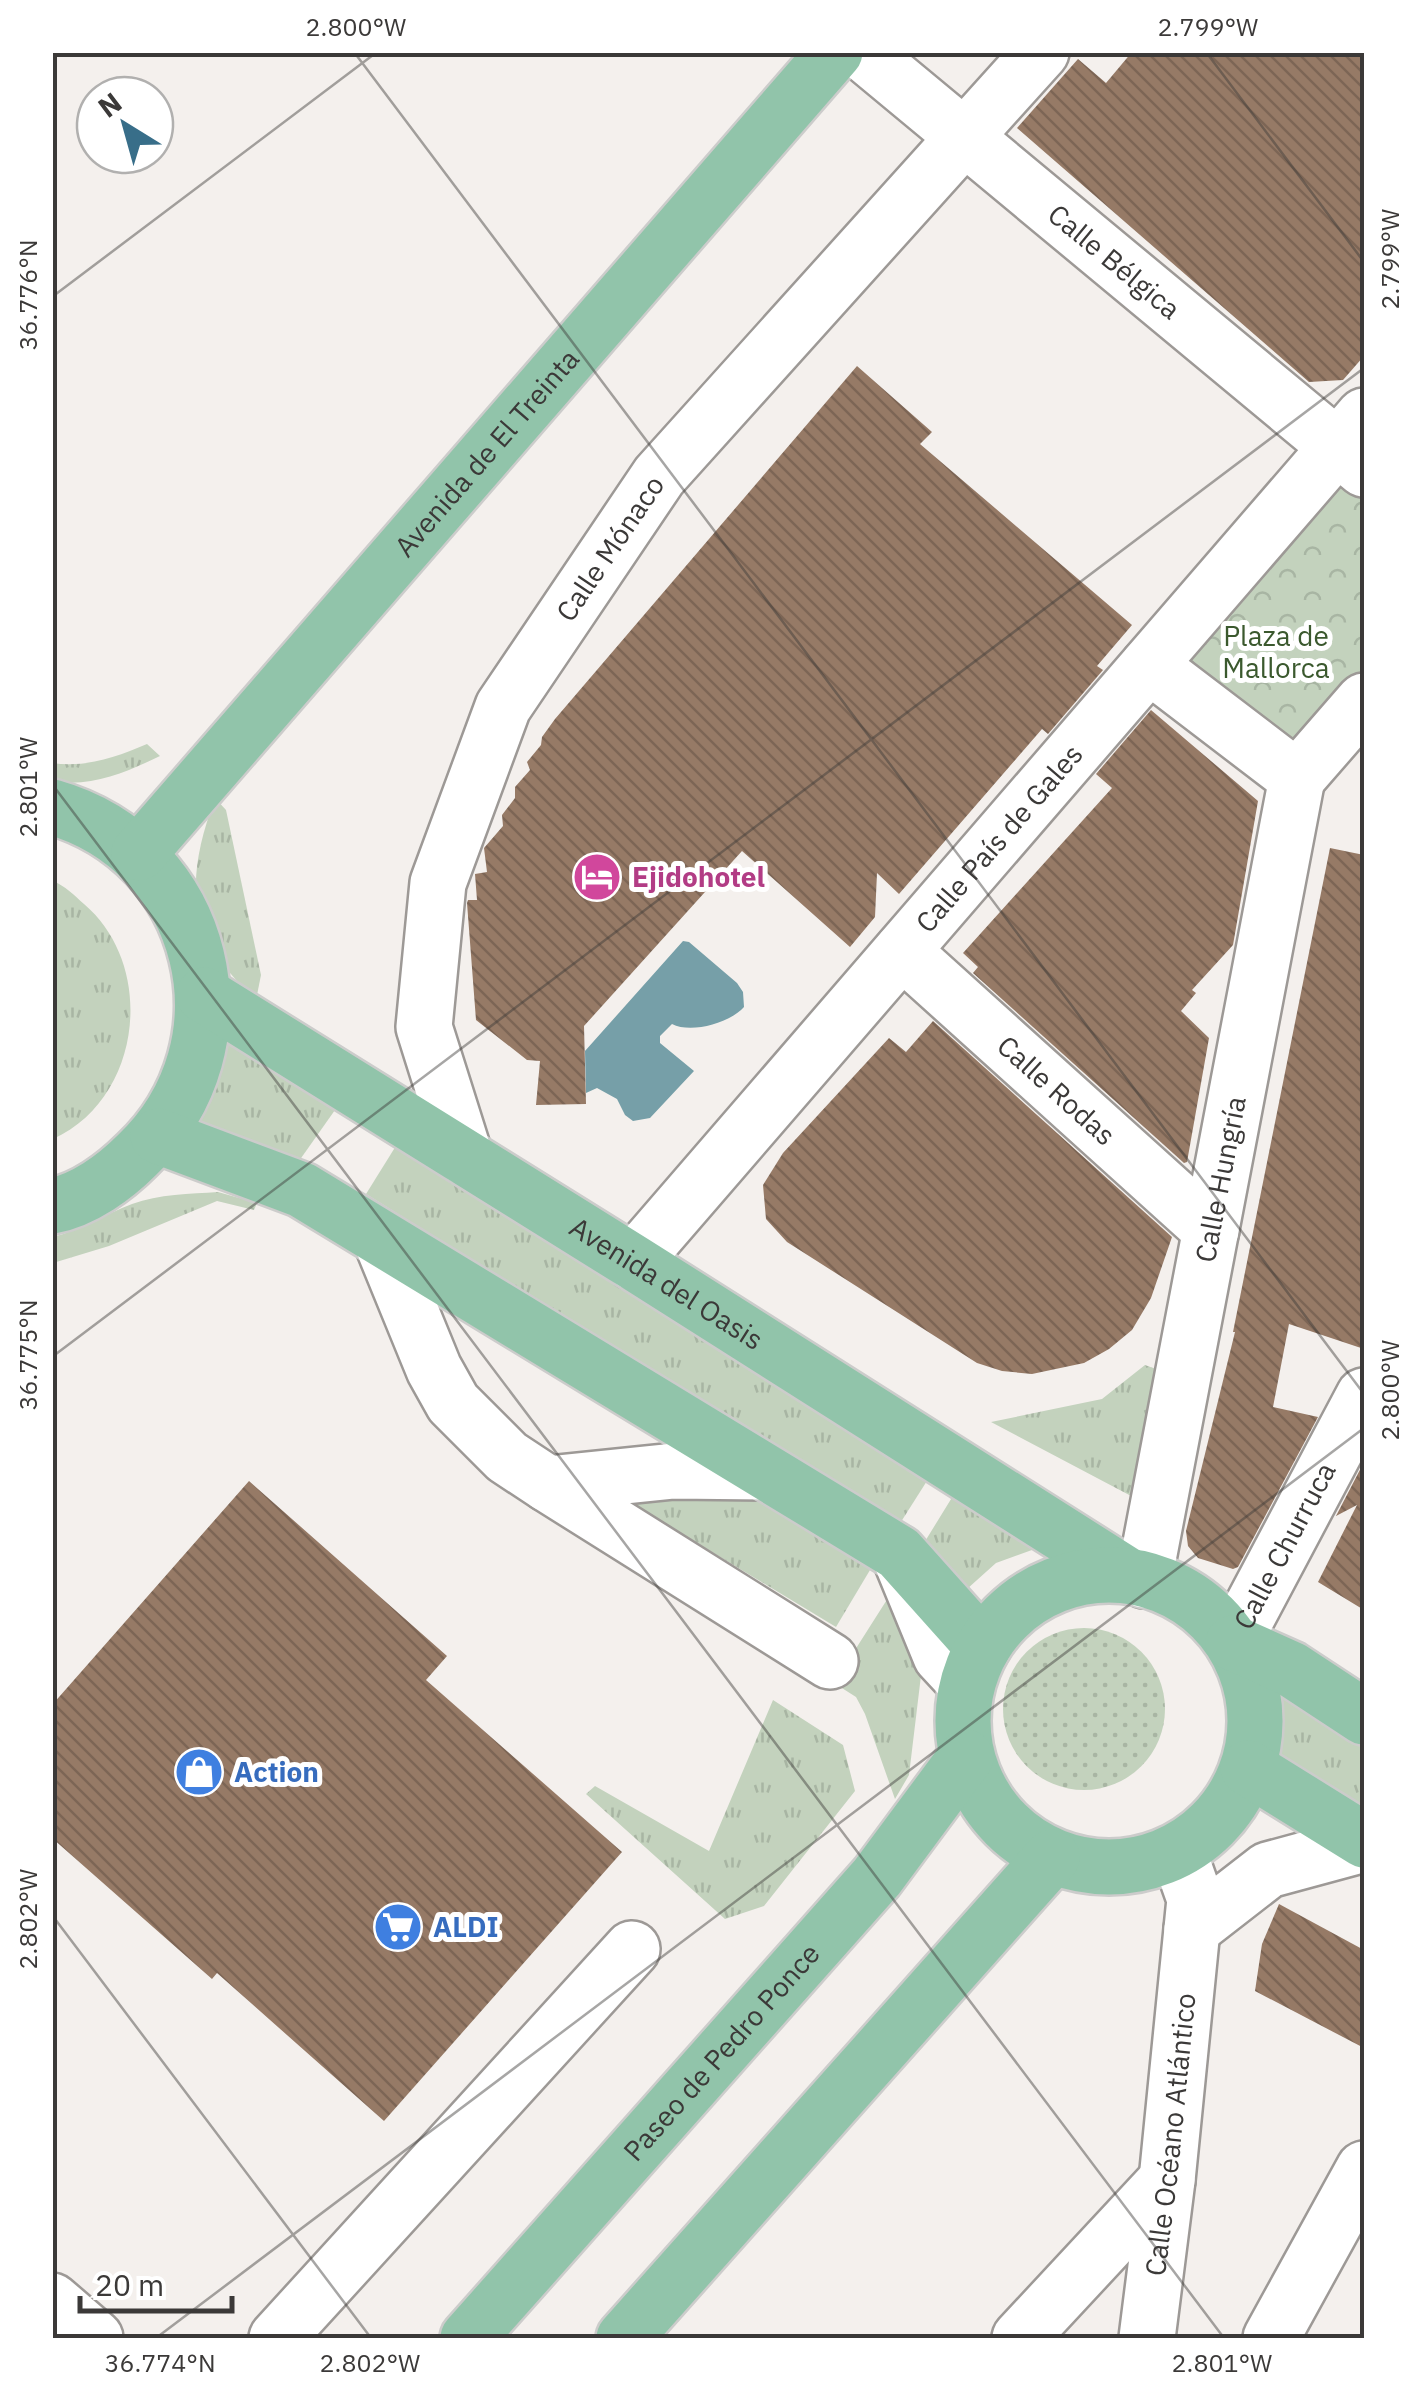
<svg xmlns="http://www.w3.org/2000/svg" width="1417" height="2391" viewBox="0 0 1417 2391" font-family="'IBM Plex Sans',sans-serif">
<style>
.grass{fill:url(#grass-tufts)}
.park{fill:url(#park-crowns)}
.garden{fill:url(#garden-dots)}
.water{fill:#769fa8}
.building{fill:url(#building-back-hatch)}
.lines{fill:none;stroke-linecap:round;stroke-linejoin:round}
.minor-casing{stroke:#9d9996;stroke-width:60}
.major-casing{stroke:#cccccb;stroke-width:60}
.minor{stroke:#fff;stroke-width:55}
.major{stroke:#91c4aa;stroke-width:55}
.ticks{fill:none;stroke:#3b3938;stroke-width:2.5;stroke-opacity:0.45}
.labels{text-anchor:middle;stroke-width:10;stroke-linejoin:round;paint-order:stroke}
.street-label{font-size:28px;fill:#3b3938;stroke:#fff}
.park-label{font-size:28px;fill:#3b592e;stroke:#fff}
.hotel-label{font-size:28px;font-weight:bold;fill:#b23c85;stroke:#fff;text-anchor:start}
.shop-label{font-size:28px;font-weight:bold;fill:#366cbe;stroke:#fff;text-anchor:start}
.neatline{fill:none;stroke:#3b3938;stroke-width:4}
.ticks-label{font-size:25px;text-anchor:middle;fill:#3b3938}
</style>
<defs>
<pattern id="grass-tufts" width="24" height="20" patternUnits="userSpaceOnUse" patternTransform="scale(2.5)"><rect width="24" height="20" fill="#c3d2bd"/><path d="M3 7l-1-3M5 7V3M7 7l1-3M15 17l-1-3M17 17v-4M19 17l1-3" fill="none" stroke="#a8b5a3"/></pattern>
<pattern id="park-crowns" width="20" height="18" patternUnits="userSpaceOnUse" patternTransform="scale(2.5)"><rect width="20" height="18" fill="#c3d2bd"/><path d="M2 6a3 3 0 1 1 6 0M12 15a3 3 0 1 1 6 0" fill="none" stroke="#a8b5a3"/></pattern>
<pattern id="garden-dots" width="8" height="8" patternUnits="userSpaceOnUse" patternTransform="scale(2.5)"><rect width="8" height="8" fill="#c3d2bd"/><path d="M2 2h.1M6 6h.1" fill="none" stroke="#a8b5a3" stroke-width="1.8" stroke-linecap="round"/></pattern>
<pattern id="building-back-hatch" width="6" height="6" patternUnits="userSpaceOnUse" patternTransform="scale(2.5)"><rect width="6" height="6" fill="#967a66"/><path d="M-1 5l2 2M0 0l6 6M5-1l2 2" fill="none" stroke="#7c6555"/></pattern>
</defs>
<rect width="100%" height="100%" fill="#f4f0ed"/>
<g class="grass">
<path d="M147,744L160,756C127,772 90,788 53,781L52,763C86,768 117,757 147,744Z"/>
<path d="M215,798L226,810L261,975L256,1000C186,936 184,883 215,798Z"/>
<path d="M53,881C65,886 74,895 84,904C157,966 142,1099 53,1139Z"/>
<path d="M220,1034L335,1110L299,1161L192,1123Z"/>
<path d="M399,1141L932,1473L899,1525L366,1194Z"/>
<path d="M218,1192L257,1203L254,1210L217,1201L109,1246L53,1263V1237C81,1230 105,1214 132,1204C159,1194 190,1194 218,1192Z"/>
<path d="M1145,1365L1164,1372L1133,1497L991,1422L1102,1399Z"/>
<path d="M633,1487L765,1501L873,1565L836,1627L614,1493Z"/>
<path d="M956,1491L1043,1546L996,1563L967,1589L924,1543Z"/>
<path d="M895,1587L923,1659L909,1775L895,1799L865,1714L856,1697L834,1683Z"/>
<path d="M1261,1677L1364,1741V1807L1262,1743C1273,1722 1265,1699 1261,1677Z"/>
<path d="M773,1700L843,1745L855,1791L764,1906L725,1919L586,1794L595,1786L709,1851Z"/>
</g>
<path class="park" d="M1338,446L1364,470V701L1297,778L1149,665Z"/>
<circle class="garden" cx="1084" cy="1709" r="81"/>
<path class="water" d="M683,941L689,942L737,983L743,992L744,1007C730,1023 691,1034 672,1024L660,1036V1043L694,1071L650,1118L633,1121L625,1115L617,1099L597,1088L586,1093L585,1051Z"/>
<g class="building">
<path d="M1132,52H1364V356L1343,380L1309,382L1017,128L1078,59L1106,83Z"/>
<path d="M857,366L932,432L920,444L1132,625L1097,666L1103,670L1048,734L1042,729L899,894L877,873L875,917L850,947L742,851L584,1026L586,1104L536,1105L540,1061L527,1060L476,1020L467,903L468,900H477L475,874L487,872L484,848L503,826L502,815L515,798V787L530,770L527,762L541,745L542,737L555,719Z"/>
<path d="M1151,710L1258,801L1233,945L1192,990L1196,993L1181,1011L1209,1038L1187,1162L1184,1163L973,973L978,967L963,953L1112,788L1096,774Z"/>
<path d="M1330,848L1364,855V1349L1289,1324L1273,1407L1318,1417L1238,1567L1233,1569L1198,1558L1188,1546L1186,1531L1235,1332H1233Z"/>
<path d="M933,1021L1172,1237L1151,1298L1132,1330L1109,1349L1084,1363L1032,1374L1002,1371L977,1363L787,1242L766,1219L763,1185L783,1153L889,1038L906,1052Z"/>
<path d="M1364,1462V1610L1318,1582L1357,1505L1336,1516Z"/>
<path d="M249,1481L447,1656L426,1680L622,1852L384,2121L217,1973L212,1979L52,1838V1705Z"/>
<path d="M1279,1904L1364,1950V2048L1255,1991L1262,1944Z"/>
</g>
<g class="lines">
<g class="minor-casing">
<g id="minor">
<path id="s1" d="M862,52L1364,469"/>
<path d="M1149,665L1297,778"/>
<path d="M1297,778L1364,701"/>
<path id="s2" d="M902,951L1211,1230"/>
<path id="s3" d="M465,1157L424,1027L438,883L503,707L659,476L1041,52"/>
<path d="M382,1242L434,1369L453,1403L507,1457L548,1484L830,1661"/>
<path id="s4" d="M633,1262L1364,416"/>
<path d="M548,1484L674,1471L765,1472"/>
<path d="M902,1561L941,1656L967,1684"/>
<path id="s5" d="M1144,1580L1297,778"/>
<path id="s6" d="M1233,1643L1364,1396"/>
<path d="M1192,1929L1268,1870L1364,1844"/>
<path d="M52,2301L95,2338"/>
<path d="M277,2338L632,1949"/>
<path d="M1020,2338L1167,2180"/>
<path id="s7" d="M1147,2338L1167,2180L1195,1899L1178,1851"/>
<path d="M1271,2338L1364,2169"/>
</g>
</g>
<g class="major-casing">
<g id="major">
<path d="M52,807C207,851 254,1044 137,1155C115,1177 84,1200 52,1206"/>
<path id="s8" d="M139,853L835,52"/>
<path id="s9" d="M204,995L633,1262L1127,1575"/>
<path d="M158,1136L302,1190L899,1553L983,1647"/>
<circle cx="1109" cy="1721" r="146"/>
<path d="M1233,1643L1291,1669L1364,1717"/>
<path d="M1248,1768L1364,1840"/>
<path id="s10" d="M468,2338L877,1877L966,1757"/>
<path d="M624,2338L1052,1857"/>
</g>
</g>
<use href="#minor" class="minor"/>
<use href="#major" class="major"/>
</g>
<path class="ticks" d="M354,52L1364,1394M1206,52L1364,262M52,297L377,52M52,784L1224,2338M52,1357L1364,368M52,1915L371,2338M156,2338L1364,1428"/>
<defs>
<g id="hotel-disc" transform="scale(2.5)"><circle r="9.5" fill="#d1479c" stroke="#fff"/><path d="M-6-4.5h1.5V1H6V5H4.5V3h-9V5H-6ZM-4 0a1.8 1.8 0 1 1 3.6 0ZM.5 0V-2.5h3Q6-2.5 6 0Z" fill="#fff"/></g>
<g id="shop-disc" transform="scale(2.5)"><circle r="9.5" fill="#3f7fe0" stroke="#fff"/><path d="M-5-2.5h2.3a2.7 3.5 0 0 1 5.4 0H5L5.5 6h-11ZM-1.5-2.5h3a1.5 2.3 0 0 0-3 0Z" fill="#fff"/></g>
<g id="supermarket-disc" transform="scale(2.5)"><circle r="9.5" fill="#3f7fe0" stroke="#fff"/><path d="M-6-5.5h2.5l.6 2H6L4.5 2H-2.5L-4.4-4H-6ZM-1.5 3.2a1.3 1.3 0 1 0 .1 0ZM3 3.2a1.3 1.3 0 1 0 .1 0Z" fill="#fff"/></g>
</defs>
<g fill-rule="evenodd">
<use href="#hotel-disc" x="597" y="877"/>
<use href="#shop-disc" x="199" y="1772"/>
<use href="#supermarket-disc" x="398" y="1927"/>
</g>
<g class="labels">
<g class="street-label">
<text dy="10" stroke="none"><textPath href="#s1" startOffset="328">Calle Bélgica</textPath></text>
<text dy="10" stroke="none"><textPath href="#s8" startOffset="530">Avenida de El Treinta</textPath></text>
<text dy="10" stroke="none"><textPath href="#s3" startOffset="660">Calle Mónaco</textPath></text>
<text dy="10" stroke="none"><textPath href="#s4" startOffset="560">Calle País de Gales</textPath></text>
<text dy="10" stroke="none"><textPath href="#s2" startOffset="208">Calle Rodas</textPath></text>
<text dy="10" stroke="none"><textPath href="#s5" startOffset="408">Calle Hungría</textPath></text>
<text dy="10" stroke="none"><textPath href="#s9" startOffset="545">Avenida del Oasis</textPath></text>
<text dy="10" stroke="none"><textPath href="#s6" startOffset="110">Calle Churruca</textPath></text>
<text dy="10" stroke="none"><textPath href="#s10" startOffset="382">Paseo de Pedro Ponce</textPath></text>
<text dy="10" stroke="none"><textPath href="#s7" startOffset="205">Calle Océano Atlántico</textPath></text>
</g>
<g class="park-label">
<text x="1276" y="646">Plaza de<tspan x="1276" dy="32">Mallorca</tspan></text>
</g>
<g class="hotel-label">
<text x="632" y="887">Ejidohotel</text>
</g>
<g class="shop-label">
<text x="234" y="1782">Action</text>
<text x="433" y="1937">ALDI</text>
</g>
</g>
<rect width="1417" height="2391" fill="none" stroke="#ffffff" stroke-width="110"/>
<g transform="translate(125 125) rotate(323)"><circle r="48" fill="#ffffff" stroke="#b1b0af" stroke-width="2.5"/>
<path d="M0-8L18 38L0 25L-18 38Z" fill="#386e89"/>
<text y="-15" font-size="28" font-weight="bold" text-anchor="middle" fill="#3b3938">N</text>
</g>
<path d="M80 2296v15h152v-15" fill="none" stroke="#3b3938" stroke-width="5"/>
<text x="95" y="2296" font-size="30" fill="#3b3938" stroke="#ffffff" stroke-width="8" paint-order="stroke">20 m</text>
<rect x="55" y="55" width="1307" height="2281" class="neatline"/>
<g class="ticks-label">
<text x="356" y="36">2.800°W</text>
<text x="1208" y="36">2.799°W</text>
<text transform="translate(1390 259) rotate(-90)" y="9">2.799°W</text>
<text transform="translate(28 295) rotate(-90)" y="9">36.776°N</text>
<text transform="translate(28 787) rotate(-90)" y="9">2.801°W</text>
<text transform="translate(28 1355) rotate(-90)" y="9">36.775°N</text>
<text transform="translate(1390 1390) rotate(-90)" y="9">2.800°W</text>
<text transform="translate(28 1919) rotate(-90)" y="9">2.802°W</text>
<text x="160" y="2372">36.774°N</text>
<text x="370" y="2372">2.802°W</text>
<text x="1222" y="2372">2.801°W</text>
</g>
</svg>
